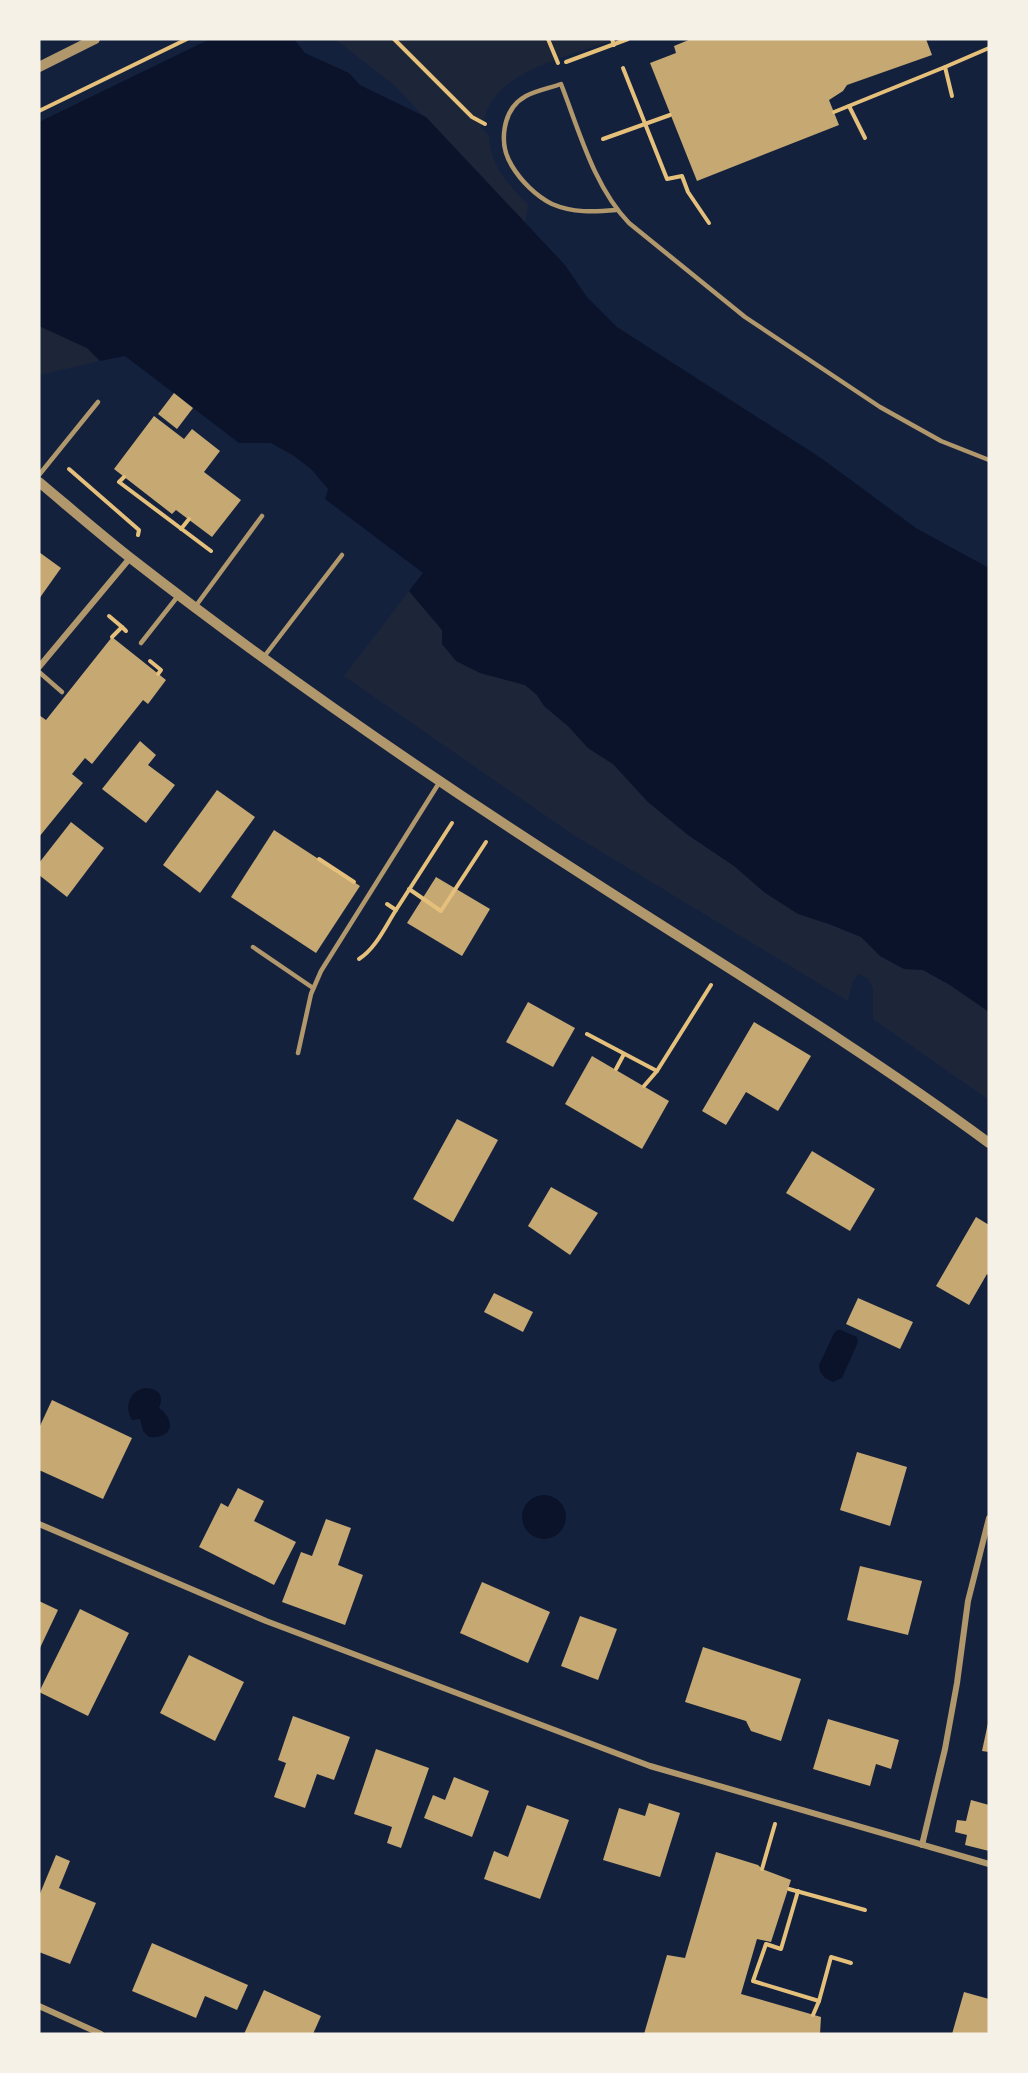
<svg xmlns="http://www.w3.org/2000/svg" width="1028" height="2073" viewBox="0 0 1028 2073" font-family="'Exo 2',sans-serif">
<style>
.green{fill:#1d2539}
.water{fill:#0b132b}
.pier{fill:#14213d}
.building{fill:#c6a872}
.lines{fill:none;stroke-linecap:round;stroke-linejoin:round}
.path{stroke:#e5c07b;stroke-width:4}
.service{stroke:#b1986c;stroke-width:4.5}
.minor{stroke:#b1986c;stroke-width:6}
.tertiary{stroke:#b1986c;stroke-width:10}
</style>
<rect width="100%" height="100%" fill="#14213d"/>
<g class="green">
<path d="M335,39H607L608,42C574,54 518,67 495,97C488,105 485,117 481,127L489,136C490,167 508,183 528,205L525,223L394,85Z"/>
<path d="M39,326L87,348L100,361L39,375Z"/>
<path d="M409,591L442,630V644L480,673L525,685L537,695L544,706L568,726L588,748L613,764L648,802L688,835L735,866L764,892L798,914L829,924L861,937L880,956L904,969L923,970L950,985L989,1012V1100L873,1019V989L868,978L858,974L852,983L848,1001L572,834L344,676Z"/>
</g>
<g class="water">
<path d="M39,39H294L305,53L349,73L360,85L426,117L565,265L587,297L617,327L821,458L916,528L989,568V1012L950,985L923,970L904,969L880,956L861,937L829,924L798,914L764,892L734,866L688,835L648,802L613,764L588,748L568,726L544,706L537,695L525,685L480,673L456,661L442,644V630L409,591L423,573L325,499L328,489L311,469L294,456L271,443H239L125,356L100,361L87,348L39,326Z"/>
<path d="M837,1330H841L857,1337L858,1342L842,1378L833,1382C825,1379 819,1374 819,1365L834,1333Z"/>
<path d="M144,1388C158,1388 165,1395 159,1408C177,1421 173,1439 149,1437L143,1431L140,1419L132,1420C124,1407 129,1392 144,1388Z"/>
<circle cx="544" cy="1517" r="22"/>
</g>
<path class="pier" d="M39,39H210L39,122Z"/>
<g class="building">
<path d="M691,39H926L932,55L847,85L843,91L829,100L839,125L697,181L650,63L676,53L674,46Z"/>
<path d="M174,393L193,408L177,429L158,414Z"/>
<path d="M154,416L184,439L192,429L220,451L204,472L241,500L212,537L176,510L172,514L114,469Z"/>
<path d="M39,552L61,568L39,599Z"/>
<path d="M112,637L166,680L148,704L143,700L92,764L85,758L72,774L83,783L39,837V715L46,720Z"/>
<path d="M140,741L156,755L148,765L175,785L146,823L102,789Z"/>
<path d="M217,790L255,817L200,893L163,865Z"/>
<path d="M71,822L104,848L67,897L39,875V863Z"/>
<path d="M274,830L360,886L316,953L231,897Z"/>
<path d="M436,877L490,909L462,956L407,923Z"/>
<path d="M528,1002L575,1028L553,1067L506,1042Z"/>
<path d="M754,1022L811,1056L778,1111L746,1092L726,1125L702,1111Z"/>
<path d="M592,1056L669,1101L642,1149L565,1104Z"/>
<path d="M457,1119L498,1140L453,1222L413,1199Z"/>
<path d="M812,1151L875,1189L850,1231L786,1193Z"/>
<path d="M551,1187L598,1213L570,1255L528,1226Z"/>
<path d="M976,1217L989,1225V1276L987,1274L969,1305L936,1286Z"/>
<path d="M494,1293L533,1312L523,1332L484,1312Z"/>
<path d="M858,1298L913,1322L900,1349L846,1324Z"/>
<path d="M52,1400L132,1438L103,1499L39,1470V1428Z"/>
<path d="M857,1452L907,1467L890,1526L840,1510Z"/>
<path d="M238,1488L264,1501L254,1521L296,1542L274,1585L199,1547L221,1503L228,1507Z"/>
<path d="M326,1519L351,1528L338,1565L363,1575L345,1625L282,1602L301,1552L312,1556Z"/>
<path d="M860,1566L922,1581L908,1635L847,1620Z"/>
<path d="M482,1582L550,1612L528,1663L460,1633Z"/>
<path d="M39,1601L58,1610L39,1650Z"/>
<path d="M80,1609L129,1633L88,1716L39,1692Z"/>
<path d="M580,1616L617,1629L598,1680L561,1666Z"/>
<path d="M703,1647L801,1679L781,1741L751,1731L746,1721L685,1702Z"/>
<path d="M189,1655L244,1682L215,1741L160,1713Z"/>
<path d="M293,1716L350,1737L334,1780L317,1774L305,1808L274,1797L286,1763L278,1760Z"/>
<path d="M828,1719L899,1740L891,1769L876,1764L870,1786L813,1769Z"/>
<path d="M988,1723H989V1752L982,1751Z"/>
<path d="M376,1749L429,1768L401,1848L387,1843L392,1827L354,1814Z"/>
<path d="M454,1777L489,1791L472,1837L424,1818L433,1795L445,1800Z"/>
<path d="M971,1800L989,1805V1851L965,1845L967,1835L955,1832L957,1820L966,1821Z"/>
<path d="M649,1803L680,1813L660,1877L603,1860L619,1808L645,1816Z"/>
<path d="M527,1805L569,1820L540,1899L484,1879L494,1851L508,1857Z"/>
<path d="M716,1852L758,1865L762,1869L791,1880L771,1942L757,1939L741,1994L821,2017L820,2034H644L667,1955L685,1958Z"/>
<path d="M56,1855L70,1861L59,1888L96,1903L70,1964L39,1952V1896Z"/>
<path d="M152,1943L248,1985L237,2010L205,1996L196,2018L132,1991Z"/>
<path d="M264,1990L321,2016L313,2034H244Z"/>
<path d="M964,1992L989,1999V2034H952Z"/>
</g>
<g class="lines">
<g class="path">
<path d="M394,39L472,117L485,124"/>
<path d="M548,39L558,63"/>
<path d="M612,39L614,45"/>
<path d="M566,62L628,39"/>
<path d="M945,67L989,48"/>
<path d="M623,68L667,179L682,176L688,192L709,223"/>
<path d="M849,106L865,138"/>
<path d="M39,111L187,39"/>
<path d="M834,112L945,67L952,96"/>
<path d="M603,139L670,115"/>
<path d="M69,469L139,530L138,535"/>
<path d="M124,477L119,482L211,551"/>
<path d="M181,529L189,519"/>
<path d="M109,616L122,627"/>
<path d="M112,637L122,627L126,631"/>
<path d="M150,661L161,670L158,674"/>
<path d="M319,859L354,882"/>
<path d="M409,889L441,911L486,842"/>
<path d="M387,904L396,910L452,823"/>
<path d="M359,959C376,948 385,927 396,910"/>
<path d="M587,1034L657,1071L711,985"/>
<path d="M616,1069L624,1054"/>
<path d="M644,1086L657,1071"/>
<path d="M762,1869L775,1824"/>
<path d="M789,1889L865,1910"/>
<path d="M798,1891L781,1949L766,1944L753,1981L819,2001L813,2015"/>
<path d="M819,2001L831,1957L851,1963"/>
</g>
<g class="service">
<path d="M616,210C594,212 573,213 552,204C536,196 521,181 512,166C498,144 502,109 526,96C537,90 550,88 561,84C579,130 594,187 629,223L745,317L880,407L941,441L989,460"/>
<path d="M39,475L98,402"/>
<path d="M195,607L262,516"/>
<path d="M141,643L178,596"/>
<path d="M263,658L342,555"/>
<path d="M39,672L62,692"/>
<path d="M253,947L313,988"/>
<path d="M298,1053L311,994L321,971L439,783"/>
</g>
<g class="minor">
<path d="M39,667L130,558"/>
<path d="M39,1524L266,1621L650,1766L989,1864"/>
<path d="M922,1845L945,1749L957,1683L968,1601L989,1518"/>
<path d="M39,2006L101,2034"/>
</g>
<g class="tertiary">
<path d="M39,67L95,39"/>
<path d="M39,482C70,508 101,535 133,560C278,673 431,778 586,877C721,964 859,1047 989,1143"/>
</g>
</g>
<rect width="1028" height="2073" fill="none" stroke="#f6f1e7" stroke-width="81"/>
</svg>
